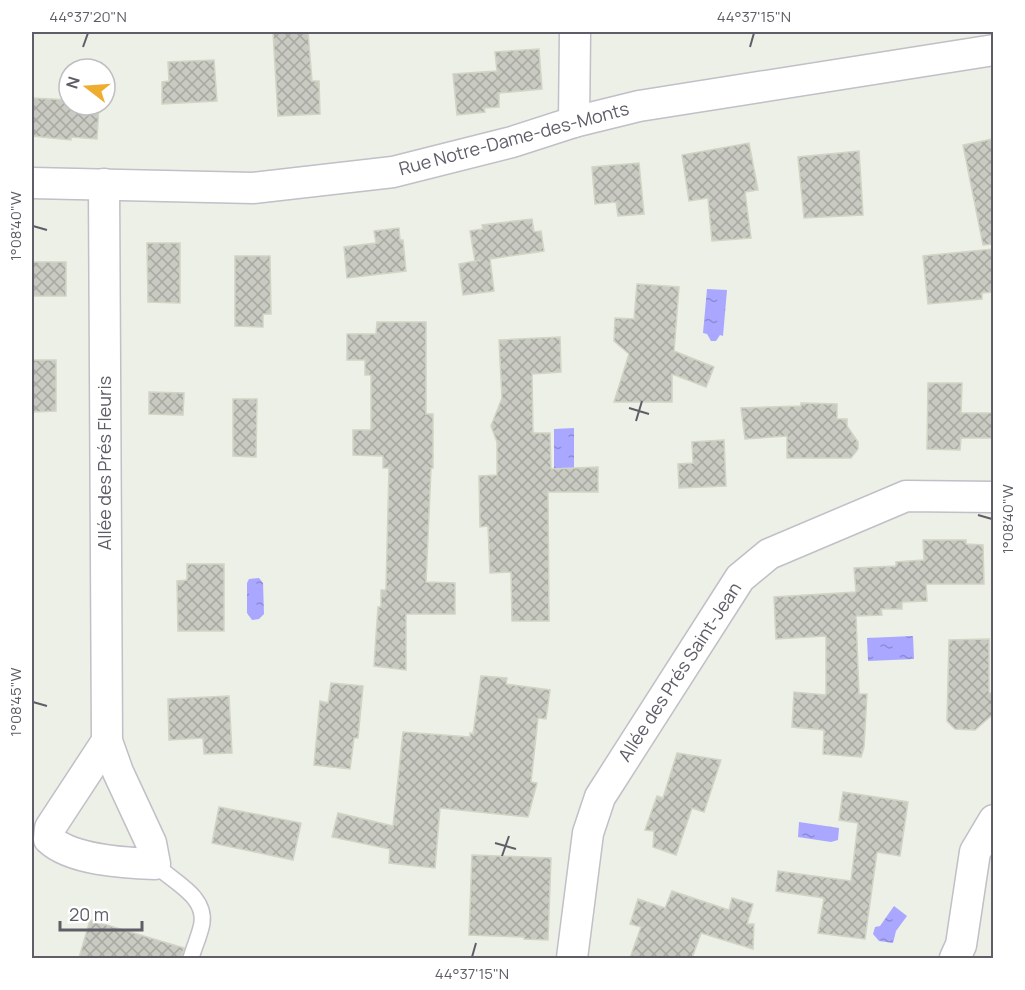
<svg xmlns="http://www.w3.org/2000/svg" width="1025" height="990" viewBox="0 0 1025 990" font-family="Manrope,sans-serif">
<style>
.water{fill:url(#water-ripples)}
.building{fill:url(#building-cross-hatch);stroke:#d0d5c4;stroke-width:1.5}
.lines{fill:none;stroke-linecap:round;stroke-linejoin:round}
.lane-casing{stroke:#c1bfc7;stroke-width:18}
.street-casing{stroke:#c1bfc7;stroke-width:33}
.lane{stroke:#fff;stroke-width:15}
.street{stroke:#fff;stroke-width:30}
.ticks{fill:none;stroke:#5f5d67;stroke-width:2}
.labels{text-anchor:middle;stroke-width:6;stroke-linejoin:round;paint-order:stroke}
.street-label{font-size:18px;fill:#5f5d67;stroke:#fff}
.neatline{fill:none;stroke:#5f5d67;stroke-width:2}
.ticks-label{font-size:15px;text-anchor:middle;fill:#5f5d67}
</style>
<defs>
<pattern id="water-ripples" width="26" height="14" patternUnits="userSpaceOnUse" patternTransform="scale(1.5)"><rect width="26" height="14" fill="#a9a7ff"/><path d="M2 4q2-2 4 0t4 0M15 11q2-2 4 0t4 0" fill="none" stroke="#8d8bd2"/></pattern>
<pattern id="building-cross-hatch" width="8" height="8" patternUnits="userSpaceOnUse" patternTransform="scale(1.5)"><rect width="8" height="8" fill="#c9cbc2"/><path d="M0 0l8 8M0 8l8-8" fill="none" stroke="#a6a8a1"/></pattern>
</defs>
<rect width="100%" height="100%" fill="#ecf0e6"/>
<g class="water">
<path d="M707,289L727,290L723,336L720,335L716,341H711L707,334L703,333Z"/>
<path d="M574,428V471L554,470V429Z"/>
<path d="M259,578L263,583L264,614L259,619L252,620L247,613V583L249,579Z"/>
<path d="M913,636L914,659L868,661L867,638Z"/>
<path d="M799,822L839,828L838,840L831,842L798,837Z"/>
<path d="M894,906L907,916L896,931L893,943L879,941L873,934L875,927L880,926Z"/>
</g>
<g class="building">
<path d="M273,32H308L312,81H319L320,114L278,116Z"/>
<path d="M539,49L542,89L499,93V107L484,108L485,112L457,115L453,74L497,71L495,52Z"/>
<path d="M214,60L217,101L162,104V82L169,81L168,62Z"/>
<path d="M32,98L69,100V105H99L97,139L71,137V140L32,136Z"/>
<path d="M993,139V244L983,245L963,145Z"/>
<path d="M749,143L758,190L745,192L751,238L712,241L708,198L689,201L682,155Z"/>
<path d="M859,151L863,215L804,218L798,157Z"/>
<path d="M639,163L644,214L618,216L616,202L595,204L592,167Z"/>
<path d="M532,219L534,232L541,231L544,251L490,259L494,291L463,295L459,264L480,260L475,261L470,231L483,229L482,225Z"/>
<path d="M399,228L400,240H403L406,271L347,278L344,247L376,243L374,231Z"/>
<path d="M147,243H180V303L148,302Z"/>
<path d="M993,249V292L982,293V299L928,304L923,256Z"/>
<path d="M235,256H270L271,314H263V327L235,326Z"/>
<rect x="32" y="262" width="34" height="34"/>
<path d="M637,284L679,287L674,351L714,367L706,387L672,374V402H614L629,354L614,341L615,318L634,319Z"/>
<path d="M377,322H426V414H433V468H431L426,582L455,583V614H406V670L374,666L378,607H381V590H386L389,468H383V456L353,455V430H371V375H365V360H347V334H376Z"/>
<path d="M560,337L561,372L532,374L533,433H550L551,469L598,467V492H548L549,621H512L511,572L490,573L488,526L480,527L479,476L497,475V442L491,426L502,398L499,340Z"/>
<path d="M32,360H56V411L32,412Z"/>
<path d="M928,383H962L961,413H993V438H961L960,450L927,449Z"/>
<path d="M149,392L184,393L183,415L149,414Z"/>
<path d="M233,399H257L256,457L233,456Z"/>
<path d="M801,403L837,404V419H847V426L858,442V449L851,458H787V436L745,439L741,408L801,406Z"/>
<path d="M724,440L726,486L679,488L678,464L693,463L692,442Z"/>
<path d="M923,540H966V544L983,545L984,584H926L927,601L902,602V609H881L882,615L856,616L859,694H867L864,747L861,757L823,754L824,730L792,727L794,692L826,695V636L776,639L774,597L856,592L854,568L896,566V562L924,560Z"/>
<path d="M187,564H224V631H178L177,581L187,580Z"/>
<path d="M989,639V693H992V715L975,730L955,729L947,721L949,640Z"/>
<path d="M481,676L507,678L506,684L550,690L546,719L538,718L531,782L537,783L528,817L440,808L435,868L389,863L390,849L332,837L338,813L393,826L403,732L470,737V733L473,734Z"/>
<path d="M331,683L363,686L358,738H354L350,769L314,765L320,701L328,703Z"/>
<path d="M229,696L232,753L204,754L203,738L169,740L168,699Z"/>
<path d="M677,753L721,760L704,812L692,808L676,855L653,847L654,831L645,830L657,796L663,798Z"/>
<path d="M843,792L908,802L900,856L877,852L865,939L818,933L824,898L776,891L778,871L851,881L858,823L839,820Z"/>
<path d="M219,807L301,823L293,860L212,843Z"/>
<path d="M472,855L551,858L548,940L524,939V937L469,935Z"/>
<path d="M672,891L729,910L732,898L753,904L747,924H754L753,949L701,933L692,958H630L641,927L630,924L638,899L665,908Z"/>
<path d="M90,920L184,948L181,958H79Z"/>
</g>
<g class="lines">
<g class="lane-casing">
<path id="lane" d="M155,864C171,881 206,895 202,923C200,935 194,947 191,958"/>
</g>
<g class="street-casing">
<g id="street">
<path d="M574,122L575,32"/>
<path d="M32,183L253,188L393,172L512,142L574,122L639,106L994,50"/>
<path d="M104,184L107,741L50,828L49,839C71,860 124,863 155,864L151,843L118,772L107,741"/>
<path d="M572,958L588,833L600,797L740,578L769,554L906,496L994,497"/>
<path d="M955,958L961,945L975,852L994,820"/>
</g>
</g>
<use href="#lane" class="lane"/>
<use href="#street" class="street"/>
</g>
<path class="ticks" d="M83,47L88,33M750,47L754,33M33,226L47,230M629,408L649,414M636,421L642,401M978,515L992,519M33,702L47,706M495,843L516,849M502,856L509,836M472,957L476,943"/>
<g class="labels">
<g class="street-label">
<text transform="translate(514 139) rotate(-15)" y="6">Rue Notre-Dame-des-Monts</text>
<text transform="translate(105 463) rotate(-90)" y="6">Allée des Prés Fleuris</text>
<text transform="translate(680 672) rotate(-57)" y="6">Allée des Prés Saint-Jean</text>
</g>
</g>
<rect width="1025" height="990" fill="none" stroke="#ffffff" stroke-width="66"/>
<g transform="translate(87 87) rotate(287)"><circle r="28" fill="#ffffff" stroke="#bfbec2" stroke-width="1.5"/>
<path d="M0-4.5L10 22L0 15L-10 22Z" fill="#eead2e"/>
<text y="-9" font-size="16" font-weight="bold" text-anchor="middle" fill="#5f5d67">N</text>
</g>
<path d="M60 921v9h82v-9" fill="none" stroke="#5f5d67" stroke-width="3"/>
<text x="69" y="921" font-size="18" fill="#5f5d67" stroke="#ffffff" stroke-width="4.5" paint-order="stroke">20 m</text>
<rect x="33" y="33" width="959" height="924" class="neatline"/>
<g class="ticks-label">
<text x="88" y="22">44°37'20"N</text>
<text x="754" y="22">44°37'15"N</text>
<text transform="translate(16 226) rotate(-90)" y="5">1°08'40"W</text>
<text transform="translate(1008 519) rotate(-90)" y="5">1°08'40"W</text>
<text transform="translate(16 702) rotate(-90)" y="5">1°08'45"W</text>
<text x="472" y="979">44°37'15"N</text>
</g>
</svg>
